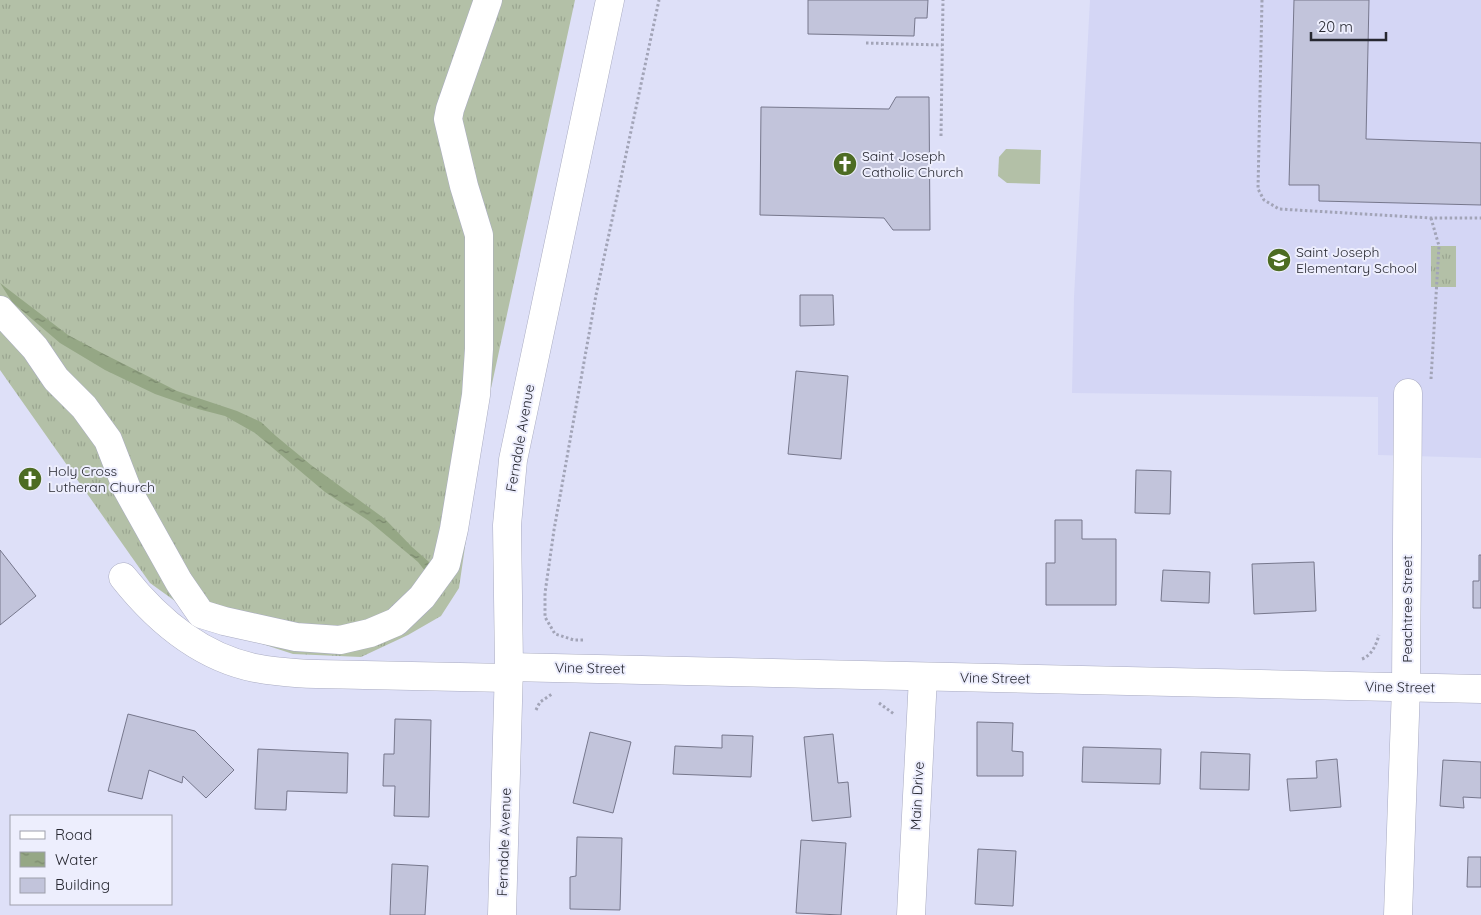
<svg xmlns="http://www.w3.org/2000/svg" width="1481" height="915" viewBox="0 0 1481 915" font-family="Quicksand,sans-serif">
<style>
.built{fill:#d4d6f5}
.grass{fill:url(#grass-tufts)}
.green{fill:#b3c0a7}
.water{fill:url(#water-ripples)}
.building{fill:#c2c4db;stroke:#76778c}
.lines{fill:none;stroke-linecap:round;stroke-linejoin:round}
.minor-casing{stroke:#a9abc1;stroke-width:29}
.path{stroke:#a2a4b7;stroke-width:3;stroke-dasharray:2.5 2.5;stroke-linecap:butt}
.minor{stroke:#fff;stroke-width:28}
.labels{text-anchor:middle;stroke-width:4;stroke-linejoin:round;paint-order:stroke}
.poi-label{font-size:14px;fill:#272831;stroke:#edeefd;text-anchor:start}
.street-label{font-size:14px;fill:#272831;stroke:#edeefd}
</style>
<defs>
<pattern id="grass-tufts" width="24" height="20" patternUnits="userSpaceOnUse" patternTransform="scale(1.25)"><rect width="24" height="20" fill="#b3c0a7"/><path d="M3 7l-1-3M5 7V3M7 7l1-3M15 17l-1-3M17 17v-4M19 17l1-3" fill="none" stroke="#9aa590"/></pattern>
<pattern id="water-ripples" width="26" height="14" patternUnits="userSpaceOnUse" patternTransform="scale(1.25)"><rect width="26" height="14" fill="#95a785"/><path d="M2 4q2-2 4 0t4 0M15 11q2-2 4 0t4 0" fill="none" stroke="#7a886d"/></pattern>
</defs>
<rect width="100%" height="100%" fill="#dee0f8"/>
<path class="built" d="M1090,0H1481V458L1378,455V397L1072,393L1074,297Z"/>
<g class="grass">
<path d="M0,0H575L482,430L459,588L441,616L408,635L361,657L293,654L211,627L150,583L0,370Z"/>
<rect x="1431" y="246" width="25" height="41"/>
</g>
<path class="green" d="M1006,149L1041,150L1040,184L1007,183L998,176L999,157Z"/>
<path class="water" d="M0,283L68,335L102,353L177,391L237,411L261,422L276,436L311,465L385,519L412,547L437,569L433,581L418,562L369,521L325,492L255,433L225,416L198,409L155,394L105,370L60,343L12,302Z"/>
<g class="building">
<path d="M808,0H928L927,18H915L914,36L808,34Z"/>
<path d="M1294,0H1369L1366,139L1481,143V205L1319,201V185H1289Z"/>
<path d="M896,97H929L930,230H893L884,218L760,215L761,107L889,109Z"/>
<path d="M800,295H833L834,325L800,326Z"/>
<path d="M796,371L848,376L841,459L788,454Z"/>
<path d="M1136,470L1171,471L1170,514L1135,513Z"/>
<path d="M1055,520H1082V539H1116V605H1046V563H1055Z"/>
<path d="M0,550L36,596L0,625Z"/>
<path d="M1479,555H1481V608H1473V581H1479Z"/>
<path d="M1314,562L1316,611L1254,614L1252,564Z"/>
<path d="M1163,570L1210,572L1209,603L1161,601Z"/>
<path d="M128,714L195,731L234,770L206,798L183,776L182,783L149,770L142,799L108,791Z"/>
<path d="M395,719L431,720L429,817L394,816L395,786H383L384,754H394Z"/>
<path d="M977,722L1013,723L1012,751L1023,752V776H977Z"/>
<path d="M590,732L631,742L613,813L573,803Z"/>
<path d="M833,734L838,783L848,782L851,817L812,821L804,737Z"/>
<path d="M722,735L753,736L751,777L673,774L675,746L722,748Z"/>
<path d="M1083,747L1161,749L1160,784L1082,782Z"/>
<path d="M258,749L348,753L347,793L287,791L286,810L255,809Z"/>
<path d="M1201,752L1250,754L1249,790L1200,789Z"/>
<path d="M1337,759L1341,807L1290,811L1287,779L1317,778L1316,761Z"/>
<path d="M1443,760L1481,762V798L1463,797L1464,808L1440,806Z"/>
<path d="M577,837L622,838L620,910L570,909V877L576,876Z"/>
<path d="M801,840L846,843L841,915L796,913Z"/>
<path d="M978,849L1016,851L1013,906L975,904Z"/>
<path d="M1468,857H1481V887H1467Z"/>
<path d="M392,864L428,866L425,915H390Z"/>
</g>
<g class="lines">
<g class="minor-casing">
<g id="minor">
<path d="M0,310L35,348L56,379L84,407L108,440L127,489L179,582L201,614L224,621L296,637L340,640L370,633L396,622L422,597L446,564L454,529L476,395L479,349V235L464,186L448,119L450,109L488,0"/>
<path d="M123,577C157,620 201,657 255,668C291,675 328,674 364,675C412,676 460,677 508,678"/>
<path d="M509,667L1481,689"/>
<path d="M502,915L509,667L507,525L513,460L610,0"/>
<path d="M911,915L923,677"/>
<path d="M1398,915L1406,687L1408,393"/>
</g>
</g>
<g class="path">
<path d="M1262,0L1258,189L1264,200L1279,209L1431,218H1481"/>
<path d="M866,43L942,45"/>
<path d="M941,136L943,0"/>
<path d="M1431,218L1439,246L1431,379"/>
<path d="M583,640H574L555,634L545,617V593L554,530L596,295L659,0"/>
<path d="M1362,659C1372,655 1376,645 1379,635"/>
<path d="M879,703L894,714"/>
<path d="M536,710L540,702L552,694"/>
</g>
<use href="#minor" class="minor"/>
</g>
<defs>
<g id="church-disc" transform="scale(1.25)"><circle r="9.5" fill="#4d6c23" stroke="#edeefd"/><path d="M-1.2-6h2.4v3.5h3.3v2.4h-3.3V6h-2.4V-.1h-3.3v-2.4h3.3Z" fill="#fff"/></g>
<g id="school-disc" transform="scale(1.25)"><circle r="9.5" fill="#4d6c23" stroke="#edeefd"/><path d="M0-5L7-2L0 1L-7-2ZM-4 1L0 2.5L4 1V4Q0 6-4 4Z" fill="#fff"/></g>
</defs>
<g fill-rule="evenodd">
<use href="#church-disc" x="845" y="164"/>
<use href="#school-disc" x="1279" y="260"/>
<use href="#church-disc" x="30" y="479"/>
</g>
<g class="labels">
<g class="poi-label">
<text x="862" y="161">Saint Joseph<tspan x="862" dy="16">Catholic Church</tspan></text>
<text x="1296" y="257">Saint Joseph<tspan x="1296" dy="16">Elementary School</tspan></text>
<text x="48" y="476">Holy Cross<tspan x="48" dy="16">Lutheran Church</tspan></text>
</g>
<g class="street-label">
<text transform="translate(520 438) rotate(-80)" y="5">Ferndale Avenue</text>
<text transform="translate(1407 609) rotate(-90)" y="5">Peachtree Street</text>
<text transform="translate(590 668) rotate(1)" y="5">Vine Street</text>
<text transform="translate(995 678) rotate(1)" y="5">Vine Street</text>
<text transform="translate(1400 687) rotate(1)" y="5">Vine Street</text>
<text transform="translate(917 796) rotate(-87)" y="5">Main Drive</text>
<text transform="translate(504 842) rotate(-88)" y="5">Ferndale Avenue</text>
</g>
</g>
<rect x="10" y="815" width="162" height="90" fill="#edeefd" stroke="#9e9fab"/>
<rect x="20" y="831" width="25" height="8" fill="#ffffff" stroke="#9e9fab"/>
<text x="55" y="840" font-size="15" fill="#272831">Road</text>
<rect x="20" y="852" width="25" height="15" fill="url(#water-ripples)" stroke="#9e9fab"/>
<text x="55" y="865" font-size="15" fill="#272831">Water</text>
<rect x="20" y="878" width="25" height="15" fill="#c2c4db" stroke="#9e9fab"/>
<text x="55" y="890" font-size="15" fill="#272831">Building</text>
<path d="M1311 32v8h75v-8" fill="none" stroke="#272831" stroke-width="2.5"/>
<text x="1318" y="32" font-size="15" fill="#272831" stroke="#edeefd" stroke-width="4" paint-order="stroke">20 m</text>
</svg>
